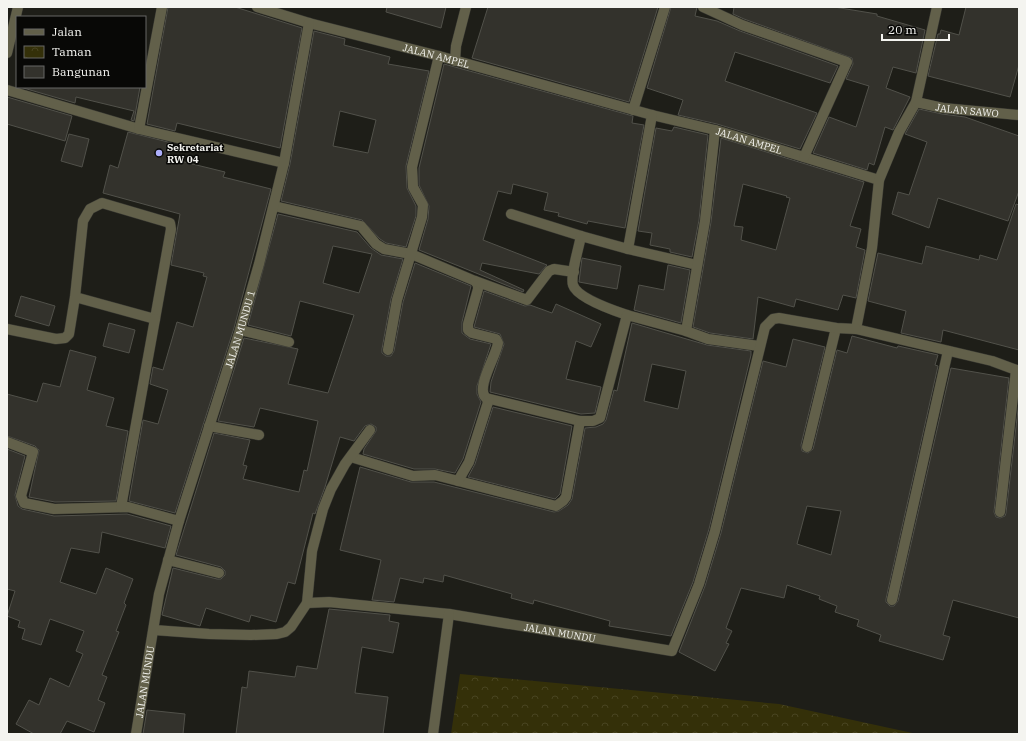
<svg xmlns="http://www.w3.org/2000/svg" width="1026" height="741" viewBox="0 0 1026 741" font-family="'IBM Plex Serif',serif">
<style>
.park{fill:url(#park-crowns)}
.building{fill:#33322c;stroke:#51514a;fill-rule:evenodd}
.lines{fill:none;stroke-linecap:round;stroke-linejoin:round}
.minor-casing{stroke:#383832;stroke-width:11}
.minor{stroke:#62604a;stroke-width:10}
.poi-dot{fill:#adaffb;stroke:#080806;stroke-width:1.5}
.labels{text-anchor:middle;stroke-width:3;stroke-linejoin:round;paint-order:stroke}
.street-label{font-size:10px;fill:#f4f4f0;stroke:#080806}
.poi-label{font-size:10px;font-weight:bold;fill:#f4f4f0;stroke:#080806;text-anchor:start}
</style>
<defs>
<pattern id="park-crowns" width="20" height="18" patternUnits="userSpaceOnUse"><rect width="20" height="18" fill="#343009"/><path d="M2 6a3 3 0 1 1 6 0M12 15a3 3 0 1 1 6 0" fill="none" stroke="#484421"/></pattern>
</defs>
<rect width="100%" height="100%" fill="#1e1e18"/>
<path class="park" d="M460,674L779,704L917,734H451Z"/>
<g class="building">
<path d="M168,7H235L302,28L280,148L177,123L175,131L147,124Z"/>
<path d="M387,7H446L441,28L386,12Z"/>
<path d="M488,7H658L629,102L472,58Z"/>
<path d="M671,7H697L695,16L717,21L740,31L838,66L830,83L735,52L725,81L817,113L800,149L717,124L678,115L683,100L647,88Z"/>
<path d="M734,7H834L877,14V16L925,30L916,73L893,67L886,88L910,97L893,130L885,127L874,165L869,163L867,170L813,153L829,117L856,127L869,86L846,79L853,64L852,58L744,19L733,14Z"/>
<path d="M966,7H1019V65L1010,97L928,76L938,34H940L941,30L959,35Z"/>
<path d="M314,31L345,39L344,45L390,57L388,64L429,71L406,166L407,188L416,206V216L406,247L386,243L380,239L362,220L281,201L290,164ZM340,111L376,120L368,153L333,146Z"/>
<path d="M444,64L633,116L632,123L644,125L625,228L588,221L587,224L558,216L559,213L544,210L548,193L513,184L511,194L498,191L483,240L547,265L539,274L482,263L480,270L524,290L523,292L419,250L428,219L429,206L419,185V168Z"/>
<path d="M20,87H140L134,121L131,120L134,111L76,97L75,103Z"/>
<path d="M7,97L72,116L65,141L7,124Z"/>
<path d="M919,109L942,114L965,117L1019,136V191L1008,221L938,198L929,228L892,214L898,192L909,195L927,142L905,134Z"/>
<path d="M674,127L708,135L699,220L692,257L670,252V249L650,245L652,233L638,231L656,128L672,131Z"/>
<path d="M128,132L172,143L168,158L225,172L223,177L271,189L234,328L175,513L129,501L143,420L158,424L168,390L150,384L153,367L163,370L177,322L193,327L207,277L203,276L204,273L171,265L180,214L103,193L110,165L118,168Z"/>
<path d="M69,134L89,139L82,167L61,161Z"/>
<path d="M721,138L864,182L850,226L861,229L856,247L865,250L856,298L843,295L838,310L796,299L794,307L758,297L753,339L710,333L693,327L711,222ZM743,184L787,196L786,197L790,198L776,250L741,240L743,227L734,226Z"/>
<path d="M1016,204L1019,205V350L943,330L941,342L901,333L906,311L868,301L878,253L922,264L926,246L979,260L980,255L997,260Z"/>
<path d="M278,214L357,232L371,248L381,255L403,259L391,299L382,349V353L386,356H391L394,351L403,302L415,263L471,286L462,322V333L470,339L491,344L477,386V394L481,402L463,459L455,473L435,469H414L363,454L364,449L376,431V427L371,424L365,426L354,441L340,437L325,487L315,514L313,513L295,584L288,582L276,622L251,615L249,622L206,608L200,626L162,615L173,568L217,579H221L225,575V571L221,567L176,555L214,433L250,440L243,465L247,466L243,479L299,492L304,470L307,471L318,421L260,408L254,427L218,421L244,338L298,349L288,384L328,393L354,315L300,301L291,336L248,325ZM333,246L372,254L359,293L323,283Z"/>
<path d="M582,258L621,266L617,289L579,282Z"/>
<path d="M668,265L690,270L681,323L634,310L639,285L664,290Z"/>
<path d="M484,291L525,306L530,305L552,313L556,304L601,324L591,347L576,341L566,379L601,387L595,413L581,414L490,392L491,382L504,344L500,334L474,327Z"/>
<path d="M21,296L55,306L49,326L15,316Z"/>
<path d="M109,323L135,330L129,353L103,346Z"/>
<path d="M632,323L707,345L751,351V355L709,529L693,582L671,636L609,626L610,621L534,600L533,604L511,598L512,594L444,575L443,582L424,578L423,583L400,578L394,602L372,600L381,560L340,550L360,467L411,482H434L554,512L559,511L568,505L572,499L585,428L596,427L603,424L606,420L614,390L617,391ZM652,364L686,371L678,409L644,401Z"/>
<path d="M852,336L897,348L898,346L938,355L935,365L938,366L886,599V602L890,606H894L898,601L951,368L1009,378L994,512L996,517L1000,518L1005,516L1006,513L1019,401V618L953,600L943,635L950,637L943,660L879,641L881,635L857,626L859,620L835,612L837,606L819,599L820,596L787,585L784,598L741,588L726,628L732,631L726,643L729,644L715,671L679,652L705,586L721,533L763,361L786,367L793,339L825,347L801,445L802,451L808,453L813,449L837,350L847,353ZM807,506L841,511L831,555L797,544Z"/>
<path d="M70,350L96,357L87,390L114,398L106,426L128,431L116,501L55,502L29,497L39,450L35,446L7,436V394L37,402L43,383L60,387Z"/>
<path d="M493,407L572,426L560,494L555,499L468,477L475,464Z"/>
<path d="M7,449L25,456L15,495L18,506L22,509L54,516L127,514L171,526L165,548L102,532L99,553L71,548L60,582L96,594L106,568L133,579L124,603L126,605L116,631L119,632L102,675L107,677L98,700L105,703L94,732L67,721L60,734H34L16,724L29,700L39,705L50,678L69,687L83,654L76,651L84,631L50,619L41,645L22,639L25,629L18,627L20,621L7,616L15,591L7,589Z"/>
<path d="M329,609L390,615L389,621L399,623L393,653L362,647L359,665L355,693L388,697L383,734H236L242,687L247,688L249,671L295,677L297,666L317,669Z"/>
<path d="M147,710L185,714L183,734H143Z"/>
</g>
<g class="lines">
<g class="minor-casing">
<g id="minor">
<path id="s1" d="M257,7L309,23L439,56L652,115L715,130L879,180"/>
<path d="M703,7L742,25L847,62L804,157"/>
<path d="M937,7L916,102L899,132L879,180L872,248L856,329L992,361L1019,371"/>
<path d="M7,53L18,7"/>
<path d="M455,61L456,46L466,7"/>
<path d="M7,90L139,129L284,163"/>
<path id="s2" d="M916,102L943,108L1019,115"/>
<path d="M633,110L665,7"/>
<path d="M139,129L162,7"/>
<path d="M274,206L361,226L376,244L384,249L411,254L475,281L478,285V289L468,324V330L472,333L496,339L498,343C496,357 475,388 486,398L580,421L566,497L563,501L556,506L435,475L413,476L351,457"/>
<path d="M511,214L581,236"/>
<path d="M628,249L697,265"/>
<path d="M475,281L527,300L549,271L554,269L574,272"/>
<path d="M627,315C615,311 577,298 573,285C570,276 579,247 581,236L628,249L652,115"/>
<path d="M7,329L56,339L65,338L69,334L75,297L83,221L90,209L102,203L170,223L171,229L155,319L75,297"/>
<path d="M240,330L289,342"/>
<path d="M686,331L705,221L715,130"/>
<path d="M388,350L397,300L422,217L423,205L413,187L412,167L439,56"/>
<path d="M580,421H593L600,418L627,315L686,331L708,339L759,346"/>
<path d="M209,426L259,435"/>
<path d="M7,442L33,452L21,496L24,503L54,509L128,507L179,521"/>
<path d="M807,447L836,328"/>
<path d="M458,481L469,462L489,399"/>
<path d="M121,507L155,319"/>
<path d="M1000,512L1016,370"/>
<path d="M168,560L219,573"/>
<path d="M892,600L948,351"/>
<path id="s3" d="M307,603L329,602L449,614L672,651L699,584L715,531L765,327L773,319L779,318L836,328L856,329"/>
<path d="M154,630L209,634L251,635L277,634L285,632L291,627L307,603L312,551L323,509L331,489L345,464L370,430"/>
<path id="s4" d="M136,734L159,594L179,521L240,330L259,264L284,163L309,23"/>
<path d="M433,734L449,614"/>
</g>
</g>
<use href="#minor" class="minor"/>
</g>
<circle class="poi-dot" cx="159" cy="153" r="4"/>
<g class="labels">
<g class="street-label">
<text dy="4" stroke="none"><textPath href="#s1" startOffset="186">JALAN AMPEL</textPath></text>
<text dy="4" stroke="none"><textPath href="#s2" startOffset="52">JALAN SAWO</textPath></text>
<text dy="4" stroke="none"><textPath href="#s1" startOffset="510">JALAN AMPEL</textPath></text>
<text dy="4" stroke="none"><textPath href="#s4" startOffset="419">JALAN MUNDU 1</textPath></text>
<text dy="4" stroke="none"><textPath href="#s3" startOffset="255">JALAN MUNDU</textPath></text>
<text dy="4" stroke="none"><textPath href="#s4" startOffset="53">JALAN MUNDU</textPath></text>
</g>
<g class="poi-label">
<text x="167" y="151">Sekretariat<tspan x="167" dy="12">RW 04</tspan></text>
</g>
</g>
<rect width="1026" height="741" fill="none" stroke="#f4f4f0" stroke-width="16"/>
<rect x="16" y="16" width="130" height="72" fill="#080806" stroke="#666664"/>
<rect x="24" y="29" width="20" height="6" fill="#62604a" stroke="#666664"/>
<text x="52" y="36" font-size="12" fill="#f4f4f0">Jalan</text>
<rect x="24" y="46" width="20" height="12" fill="url(#park-crowns)" stroke="#666664"/>
<text x="52" y="56" font-size="12" fill="#f4f4f0">Taman</text>
<rect x="24" y="66" width="20" height="12" fill="#33322c" stroke="#666664"/>
<text x="52" y="76" font-size="12" fill="#f4f4f0">Bangunan</text>
<path d="M882 34v6h67v-6" fill="none" stroke="#f4f4f0" stroke-width="2"/>
<text x="888" y="34" font-size="12" fill="#f4f4f0" stroke="#080806" stroke-width="3" paint-order="stroke">20 m</text>
</svg>
